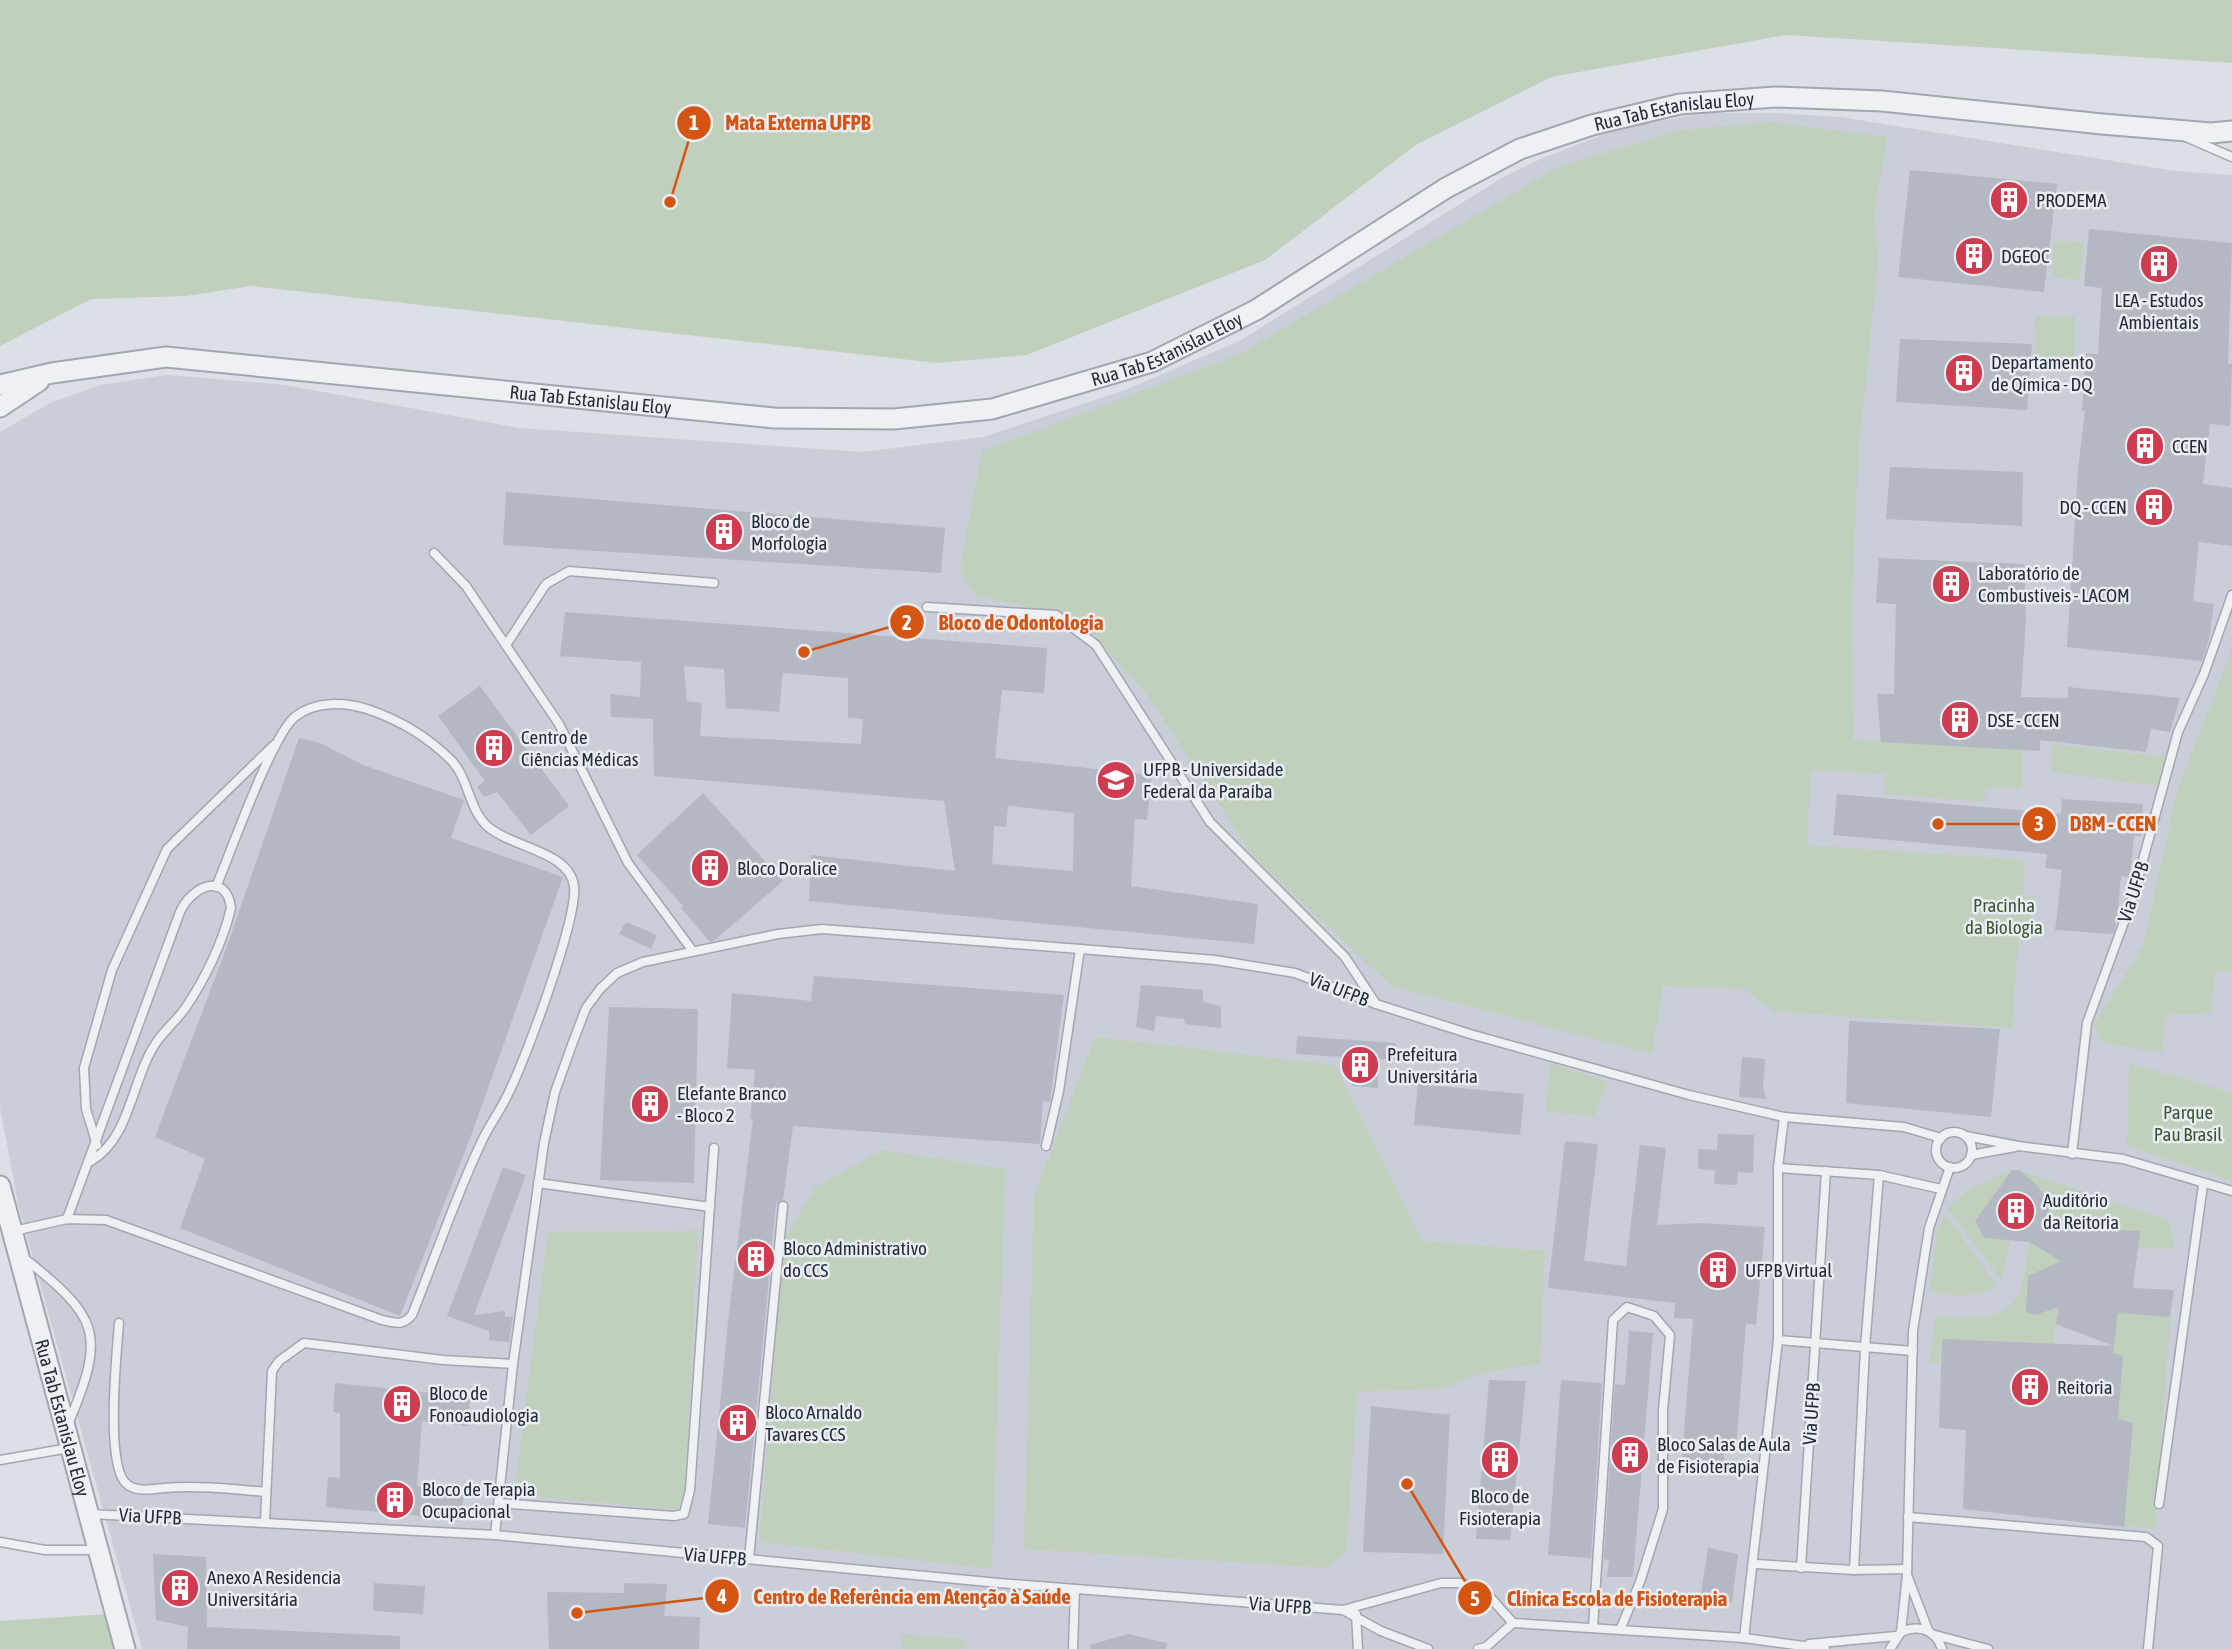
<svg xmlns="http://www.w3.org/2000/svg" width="2232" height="1649" viewBox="0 0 2232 1649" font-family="'Asap Condensed',sans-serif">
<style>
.built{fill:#c9ced8}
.green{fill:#c1d0bc}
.building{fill:#b3b8c3;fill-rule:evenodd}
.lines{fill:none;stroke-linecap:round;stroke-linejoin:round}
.service-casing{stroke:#a1a6b0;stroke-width:11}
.tertiary-casing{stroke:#a1a6b0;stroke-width:23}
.service{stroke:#eef0f4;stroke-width:8}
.tertiary{stroke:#eef0f4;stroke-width:19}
.labels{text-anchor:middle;stroke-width:5;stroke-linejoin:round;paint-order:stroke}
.street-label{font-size:19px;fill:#252d3c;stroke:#eaeef4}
.poi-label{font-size:19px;fill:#252d3c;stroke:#eaeef4;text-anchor:start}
.park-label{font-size:19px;fill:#395832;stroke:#eaeef4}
.leader{fill:none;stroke:#d45511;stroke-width:2.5}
.callout-dot{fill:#d45511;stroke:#eaeef4;stroke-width:2.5}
.mark-label{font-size:21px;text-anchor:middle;font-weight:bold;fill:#fff}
.callout-label{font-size:21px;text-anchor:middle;font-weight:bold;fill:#d45511;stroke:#eaeef4;stroke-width:5;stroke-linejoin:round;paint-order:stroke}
</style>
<rect width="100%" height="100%" fill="#dbdfe6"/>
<path class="built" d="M1707,113H1775L1840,117L2175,171L2232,175V1649H142L18,1204L0,1107V432L50,403L100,385L167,375L285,385L519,428L863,452L983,437L1128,389L1241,340L1502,178L1541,159L1602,135L1648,123Z"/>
<g class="green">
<path d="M0,0H2232V63L1786,35L1551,77L1417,144L1265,260L1027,355L937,363L251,286L186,296L91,299L0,346Z"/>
<path d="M1771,122L1887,137L1874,212L1878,265L1859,444L1852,592L1853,739L2022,748V788H1986L1984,802L1884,794L1885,774L1811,770L1807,845L2025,860L2023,896H2035L2028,930L2019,932L2012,1028L1773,1011L1744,989L1663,986L1652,1054L1391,986L1253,856L1149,697L1079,618L976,596L960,569L982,451L1240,354L1558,167L1681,130Z"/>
<path d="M2053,241L2083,242L2080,280L2053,277Z"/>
<path d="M2035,316L2075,317L2074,368L2036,371Z"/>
<path d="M2232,649V971L2215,972L2210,1013L2165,1015L2162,1053L2102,1042L2094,1025L2143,946L2177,792Z"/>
<path d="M2052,744L2167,757L2159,786L2051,772Z"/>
<path d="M1095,1037L1335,1065L1422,1241L1545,1251L1540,1363L1479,1374L1445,1388L1357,1392L1346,1552L1326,1568L1024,1549L1034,1196Z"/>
<path d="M1550,1063L1608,1082L1593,1117L1546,1111Z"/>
<path d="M2129,1063L2232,1093V1181L2127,1146Z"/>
<path d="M882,1150L1005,1169L992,1569L759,1542L784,1239L816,1187Z"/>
<path d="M2012,1170L1975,1221L1984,1238L2010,1241L2001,1279L1948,1209C1965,1187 1987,1181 2012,1170Z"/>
<path d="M2019,1170L2169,1221L2174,1249L2138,1248L2140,1231L2052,1227C2047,1201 2039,1187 2019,1170Z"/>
<path d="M1946,1215L1997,1286C1976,1298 1952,1299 1930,1289L1937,1233Z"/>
<path d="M698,1231L684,1510L514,1495L548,1232Z"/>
<path d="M2029,1242L2051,1256L2064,1258L2063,1292L2028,1277L2026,1312L2035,1315L2044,1312L2048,1301L2059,1304L2053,1343L1942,1339L1938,1363H1930L1936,1316C1965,1317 2006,1325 2020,1292C2026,1278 2026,1257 2029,1242Z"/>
<path d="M2118,1313L2170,1317L2155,1528L2124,1526L2133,1423L2118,1419L2123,1356L2113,1353Z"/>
<path d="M108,1614L118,1649H0V1621Z"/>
<path d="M903,1634L965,1639L964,1649H902Z"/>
</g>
<g class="building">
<path d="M1910,170L2057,184L2044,292L1898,277Z"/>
<path d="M2089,229L2232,243L2228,364H2232L2230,426L2210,424L2203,484L2232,488V546L2199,542L2193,601L2214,604L2209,639L2202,661L2067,647L2078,469L2085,411H2082L2086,353L2098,354L2102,288L2084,286Z"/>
<path d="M1900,339L2032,344L2027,410L1896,402Z"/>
<path d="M1890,467L2023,472L2022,526L1886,519Z"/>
<path d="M506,492L945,528L941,573L503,545Z"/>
<path d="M1879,558L2024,564L2026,618L2021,697L2068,698V687L2180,698L2170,732L2151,729L2146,752L2040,740V751L1881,742L1877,694H1894L1896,604L1876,603Z"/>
<path d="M565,612L1047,648L1044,693L1002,690L995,758L1152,775L1147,820L1135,819L1131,886L1258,904L1254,944L809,901L811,855L955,871L944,801L654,776L653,719L611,717L610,694L640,697L641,662L560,656ZM684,666L724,669L726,708L779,712L783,673L848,678V718L863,719L861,744L700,736L702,703L687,701ZM1008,806L1074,813L1073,871L992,864L994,826L1006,827Z"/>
<path d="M480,686L569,806L531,835L497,792L484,797L477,787L485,781L438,716Z"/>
<path d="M299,738L320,743L363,765L464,800L451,838L563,877L471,1136L400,1316L180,1228L205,1159L155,1137L226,949Z"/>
<path d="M703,793L783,881L715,940L710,942L681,908L683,906L637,855Z"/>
<path d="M1837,794L2061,814L2062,799L2143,804L2141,836H2134L2130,877L2121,876L2117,921L2113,934L2055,930L2062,870L2045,868L2047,854L1833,835Z"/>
<path d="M626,922L657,935L651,949L619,934Z"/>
<path d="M814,976L1064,995L1050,1102L1043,1101L1040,1144L793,1126L783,1200L776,1205L745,1528L708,1524L729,1312L753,1119H750L755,1070L727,1068L732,993L811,1001Z"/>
<path d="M1141,985L1203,990V1002L1221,1006V1028L1185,1024L1184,1019L1156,1016L1154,1031L1136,1027Z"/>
<path d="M609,1007L698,1009L694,1183L600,1180Z"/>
<path d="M1849,1021L2000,1029L1991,1117L1846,1103Z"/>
<path d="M1297,1036L1396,1043V1059H1378V1088L1352,1086L1351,1071L1342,1073V1057L1296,1054Z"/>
<path d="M1742,1057L1765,1059L1763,1089L1767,1099L1739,1097Z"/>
<path d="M1418,1084L1524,1094L1520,1135L1414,1125Z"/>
<path d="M1718,1134L1754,1135L1753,1173L1738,1172L1737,1185L1714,1184L1715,1170L1698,1169V1149L1717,1150Z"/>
<path d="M1565,1141L1598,1144L1584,1261L1626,1266L1640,1145L1666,1148L1657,1225L1702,1223L1765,1227L1756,1325L1746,1323L1736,1448L1724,1446V1464L1682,1458L1693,1319L1674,1318L1675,1303L1548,1288Z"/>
<path d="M503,1167L526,1175L474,1315L505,1311V1317L513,1316L509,1342L489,1340V1331L447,1316Z"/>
<path d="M2012,1170H2019L2036,1184L2047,1201L2052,1227L2140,1231L2133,1288L2174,1290L2170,1317L2118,1313L2113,1353L2123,1356L2118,1419L2133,1423L2124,1527L1963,1509L1966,1430L1939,1428L1942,1339L2114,1346L2056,1324L2059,1307L2035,1315L2026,1312L2028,1276L2061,1261L2029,1242L1984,1238L1975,1221Z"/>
<path d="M1629,1331L1653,1333L1633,1577H1607L1609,1560L1604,1559L1615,1384L1625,1385Z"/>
<path d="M1489,1380L1526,1381L1510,1540L1476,1539Z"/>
<path d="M1561,1380L1602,1383L1591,1558L1548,1555Z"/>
<path d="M335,1383L470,1397L468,1426L422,1421L417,1486L464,1492L461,1520L326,1507L328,1477L340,1478V1413L333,1412Z"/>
<path d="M1371,1406L1450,1415L1443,1554L1363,1552Z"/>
<path d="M1708,1548L1738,1554L1732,1602L1700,1599Z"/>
<path d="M153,1554L206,1557L207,1627L400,1636V1649H187L188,1627L156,1620Z"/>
<path d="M374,1583L425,1586L423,1614L373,1611Z"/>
<path d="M624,1583L667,1584L664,1616L700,1617L699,1649H549L547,1592L624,1593Z"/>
<path d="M1128,1634L1167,1643L1166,1649H1091L1090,1645Z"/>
</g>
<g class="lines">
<g class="service-casing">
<g id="service">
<path d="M2186,137L2232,157"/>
<path d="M434,553L466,586L559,724L628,863L692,950"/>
<path d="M927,607L1056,615L1096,645L1210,822L1345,957L1376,1004"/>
<path d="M506,645L546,584L569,571L714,583"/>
<circle cx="1954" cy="1150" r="18"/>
<path d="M1966,1136L2018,1146L2123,1159L2232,1191"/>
<path d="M97,1145L86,1109L84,1068L112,970L167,849L274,745"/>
<path d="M1046,1146L1059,1091L1080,949L1215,960L1295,973L1376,1004L1470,1034L1689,1095L1784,1117L1904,1127L1941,1138"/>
<path d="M2072,1154L2087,1023L2132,900L2178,732L2204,674L2232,595"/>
<path d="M1971,1155L2015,1147"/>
<path d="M1778,1168L1879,1175L1941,1189"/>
<path d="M538,1183L710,1207"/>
<path d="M67,1219L180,912C191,887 226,870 231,908C223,942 205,979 186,1007C178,1019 166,1029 158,1040C131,1077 132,1137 91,1161"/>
<path d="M14,1231L67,1219L106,1220L382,1320C395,1323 403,1326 412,1315C435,1258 455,1198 481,1143C489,1125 501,1110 509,1092C526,1058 578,918 574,886C569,850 510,848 486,825C469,808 468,778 452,761C427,736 400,720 367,709C344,702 316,701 296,716C273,732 230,854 216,887"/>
<path d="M23,1257C98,1317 107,1332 69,1422"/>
<path d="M119,1323C117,1352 104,1469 128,1485C137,1492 153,1489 164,1488C198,1485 233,1489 266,1492"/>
<path d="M1778,1340L1913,1351"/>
<path d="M0,1460L69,1448"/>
<path d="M499,1503L674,1516L684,1514L690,1490L714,1148"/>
<path d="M2159,1504L2203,1185"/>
<path d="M90,1514L495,1535L999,1583L1343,1610L1441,1583H1462L1490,1597L1513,1623"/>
<path d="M1908,1517L2146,1537L2158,1546L2148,1649"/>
<path d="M265,1522L272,1371L279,1361L304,1343L443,1360L513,1364"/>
<path d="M495,1535L513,1364L544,1143L555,1092L573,1042L586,1008L600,989L617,973L643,962L778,934L822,929L1080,949"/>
<path d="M0,1542L45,1550H97"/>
<path d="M749,1559L783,1206"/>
<path d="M1755,1564L1854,1570L1907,1569"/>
<path d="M1801,1568L1826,1171"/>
<path d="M1854,1570L1865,1348L1879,1175"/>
<path d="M1907,1575L1928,1630"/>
<path d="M1343,1610L1381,1631L1428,1649"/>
<path d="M1356,1614L1358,1649"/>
<path d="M1593,1628L1613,1320L1627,1307L1654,1316L1670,1335L1663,1410V1509L1640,1582L1620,1630"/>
<path d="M1901,1632L1907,1575L1913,1331L1929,1228L1950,1167"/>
<path d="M1935,1635L1988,1649"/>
<path d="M1744,1638L1778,1340V1168L1784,1117"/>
<path d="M1809,1644L1896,1636"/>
<path d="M1073,1649L1075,1589"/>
<path d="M1478,1649L1486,1647L1513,1623L1744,1638L1825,1649"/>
<path d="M1890,1649L1901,1632C1919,1624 1936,1630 1942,1649"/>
</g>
</g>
<g class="tertiary-casing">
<g id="tertiary">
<path id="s1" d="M0,385L52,373L166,357L774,418L894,419L992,409L1152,362L1256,310L1446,188L1520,149L1592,125L1680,104L1775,97L1882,101L2102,124L2211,133L2232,131"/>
<path d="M0,407L39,381"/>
<path id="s2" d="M0,1186L125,1649"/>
</g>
</g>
<use href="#service" class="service"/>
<use href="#tertiary" class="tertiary"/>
</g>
<defs>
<g id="building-disc" transform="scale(2.0125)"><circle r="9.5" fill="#d03c4f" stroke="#eaeef4"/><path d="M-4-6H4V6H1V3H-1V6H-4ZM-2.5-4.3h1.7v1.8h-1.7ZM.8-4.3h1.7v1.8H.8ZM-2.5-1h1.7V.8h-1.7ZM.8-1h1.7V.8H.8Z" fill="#fff"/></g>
<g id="university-disc" transform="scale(2.0125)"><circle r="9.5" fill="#d03c4f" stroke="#eaeef4"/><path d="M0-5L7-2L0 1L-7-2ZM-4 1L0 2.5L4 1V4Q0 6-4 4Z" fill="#fff"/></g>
</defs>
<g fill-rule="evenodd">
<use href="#building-disc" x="2009" y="200"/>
<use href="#building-disc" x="1974" y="256"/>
<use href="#building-disc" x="2159" y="264"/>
<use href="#building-disc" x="1964" y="373"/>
<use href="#building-disc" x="2145" y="446"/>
<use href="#building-disc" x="2154" y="507"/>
<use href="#building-disc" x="724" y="532"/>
<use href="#building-disc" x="1951" y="584"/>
<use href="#building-disc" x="1960" y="720"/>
<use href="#building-disc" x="494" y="748"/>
<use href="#university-disc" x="1116" y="780"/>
<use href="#building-disc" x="710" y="868"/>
<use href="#building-disc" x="1360" y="1065"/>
<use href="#building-disc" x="650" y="1104"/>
<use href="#building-disc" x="2016" y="1211"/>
<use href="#building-disc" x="756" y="1259"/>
<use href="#building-disc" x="1718" y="1270"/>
<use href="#building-disc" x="2030" y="1387"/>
<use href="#building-disc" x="402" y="1404"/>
<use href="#building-disc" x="738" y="1423"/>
<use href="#building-disc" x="1630" y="1455"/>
<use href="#building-disc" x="1500" y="1460"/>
<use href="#building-disc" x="395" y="1500"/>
<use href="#building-disc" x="180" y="1588"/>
</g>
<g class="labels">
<g class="street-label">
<text dy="7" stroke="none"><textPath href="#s1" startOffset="1750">Rua Tab Estanislau Eloy</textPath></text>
<text dy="7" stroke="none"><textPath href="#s1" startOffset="1183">Rua Tab Estanislau Eloy</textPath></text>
<text dy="7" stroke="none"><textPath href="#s1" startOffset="595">Rua Tab Estanislau Eloy</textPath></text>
<text transform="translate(2133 892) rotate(-72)" y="7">Via UFPB</text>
<text transform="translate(1339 989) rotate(21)" y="7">Via UFPB</text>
<text transform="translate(1811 1414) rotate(-86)" y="7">Via UFPB</text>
<text dy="7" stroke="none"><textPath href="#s2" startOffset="240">Rua Tab Estanislau Eloy</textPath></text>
<text transform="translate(150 1516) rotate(3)" y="7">Via UFPB</text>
<text transform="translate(715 1556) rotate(5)" y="7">Via UFPB</text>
<text transform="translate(1280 1605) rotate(4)" y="7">Via UFPB</text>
</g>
<g class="poi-label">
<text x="2036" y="207">PRODEMA</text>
<text x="2001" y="263">DGEOC</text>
<text x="2159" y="307" text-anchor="middle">LEA - Estudos<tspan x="2159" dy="22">Ambientais</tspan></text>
<text x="1991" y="369">Departamento<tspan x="1991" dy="22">de Qímica - DQ</tspan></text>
<text x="2172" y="453">CCEN</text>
<text x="2127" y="514" text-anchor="end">DQ - CCEN</text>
<text x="751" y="528">Bloco de<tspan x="751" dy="22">Morfologia</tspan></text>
<text x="1978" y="580">Laboratório de<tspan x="1978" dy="22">Combustíveis - LACOM</tspan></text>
<text x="1987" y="727">DSE - CCEN</text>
<text x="521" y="744">Centro de<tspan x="521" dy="22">Ciências Médicas</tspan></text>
<text x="1143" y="776">UFPB - Universidade<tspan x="1143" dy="22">Federal da Paraíba</tspan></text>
<text x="737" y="875">Bloco Doralice</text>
<text x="1387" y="1061">Prefeitura<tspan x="1387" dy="22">Universitária</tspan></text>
<text x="677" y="1100">Elefante Branco<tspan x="677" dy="22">- Bloco 2</tspan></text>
<text x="2043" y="1207">Auditório<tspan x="2043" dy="22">da Reitoria</tspan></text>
<text x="783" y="1255">Bloco Administrativo<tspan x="783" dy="22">do CCS</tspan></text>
<text x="1745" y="1277">UFPB Virtual</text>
<text x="2057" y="1394">Reitoria</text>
<text x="429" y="1400">Bloco de<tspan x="429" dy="22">Fonoaudiologia</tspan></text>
<text x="765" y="1419">Bloco Arnaldo<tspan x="765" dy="22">Tavares CCS</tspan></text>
<text x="1657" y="1451">Bloco Salas de Aula<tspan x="1657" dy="22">de Fisioterapia</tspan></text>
<text x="422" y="1496">Bloco de Terapia<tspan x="422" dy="22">Ocupacional</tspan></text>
<text x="1500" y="1503" text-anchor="middle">Bloco de<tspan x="1500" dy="22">Fisioterapia</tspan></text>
<text x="207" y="1584">Anexo A Residencia<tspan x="207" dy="22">Universitária</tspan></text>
</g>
<g class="park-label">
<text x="2004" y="912">Pracinha<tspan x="2004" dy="22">da Biologia</tspan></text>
<text x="2188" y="1119">Parque<tspan x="2188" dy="22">Pau Brasil</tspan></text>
</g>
</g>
<path class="leader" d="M670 202L694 123M804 652L907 622M1938 824L2039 824M577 1613L722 1596M1407 1484L1475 1598"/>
<g class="callout-dot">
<circle cx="670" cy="202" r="7"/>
<circle cx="804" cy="652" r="7"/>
<circle cx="1938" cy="824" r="7"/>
<circle cx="577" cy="1613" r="7"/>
<circle cx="1407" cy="1484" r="7"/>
<circle cx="694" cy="123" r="18"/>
<circle cx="907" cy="622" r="18"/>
<circle cx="2039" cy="824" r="18"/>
<circle cx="722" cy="1596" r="18"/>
<circle cx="1475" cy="1598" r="18"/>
</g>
<g class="mark-label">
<text x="694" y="130">1</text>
<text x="907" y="630">2</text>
<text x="2039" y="831">3</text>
<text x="722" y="1604">4</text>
<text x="1475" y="1606">5</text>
</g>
<g class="callout-label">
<text x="798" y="130">Mata Externa UFPB</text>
<text x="1021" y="630">Bloco de Odontologia</text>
<text x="2113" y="831">DBM - CCEN</text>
<text x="912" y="1604">Centro de Referência em Atenção à Saúde</text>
<text x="1617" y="1606">Clínica Escola de Fisioterapia</text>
</g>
</svg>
